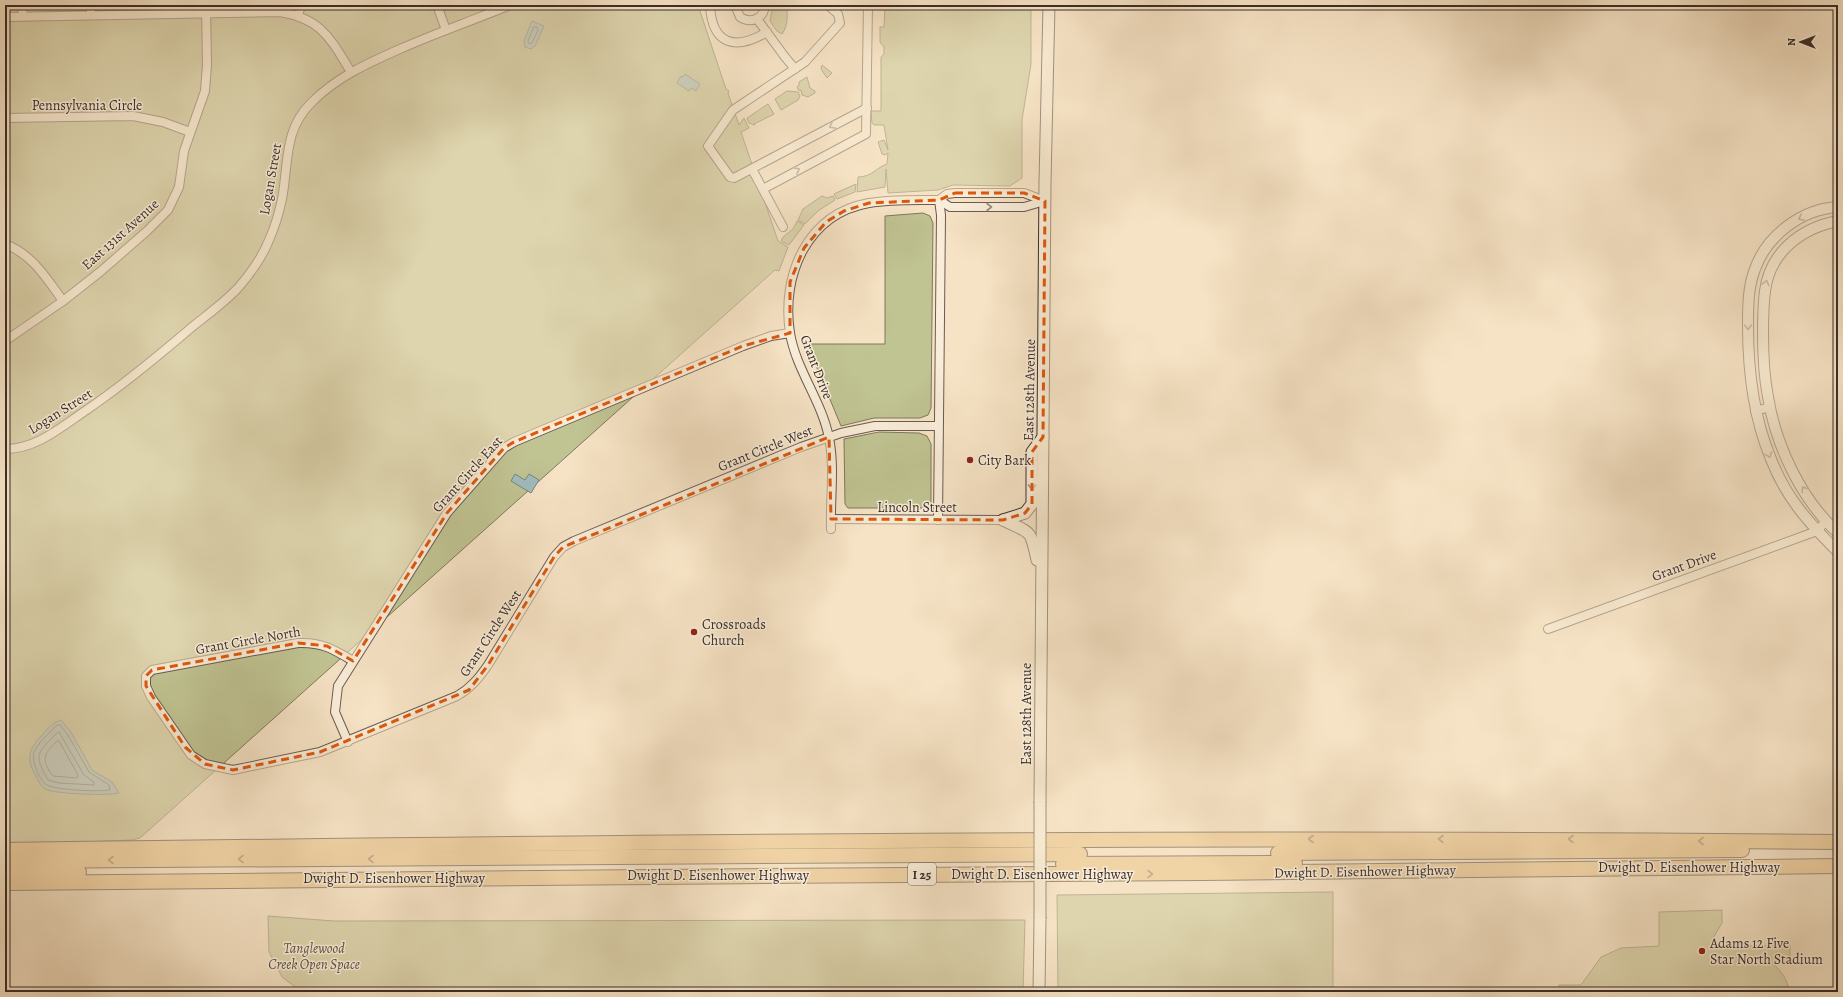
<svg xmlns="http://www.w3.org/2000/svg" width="1843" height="997" viewBox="0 0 1843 997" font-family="Alegreya,serif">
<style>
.green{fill:#c0c392;stroke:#7e785e}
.water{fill:#a0bcbd;stroke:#788382}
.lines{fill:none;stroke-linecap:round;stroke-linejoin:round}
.shore{stroke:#6e7573;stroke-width:1}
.minor-casing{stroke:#6a5b50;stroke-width:10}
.tertiary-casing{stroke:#6a5b50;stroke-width:12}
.secondary-casing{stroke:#3b2e29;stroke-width:13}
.motorway-casing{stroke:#3b2e29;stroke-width:16}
.minor{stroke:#f9edd9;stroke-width:8}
.tertiary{stroke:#f9edd9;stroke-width:10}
.secondary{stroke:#f9edd9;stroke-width:11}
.motorway{stroke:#ebc282;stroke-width:14}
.secondary-bridge-casing{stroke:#3b2e29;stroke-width:13;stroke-linecap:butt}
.secondary-bridge{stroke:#f9edd9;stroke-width:11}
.oneway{stroke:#9a8e81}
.oneway2{stroke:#8a7151}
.marked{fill:none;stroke:#df570d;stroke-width:3;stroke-dasharray:8 5;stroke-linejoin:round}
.poi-dot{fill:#8f2418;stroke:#f9edd9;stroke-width:1.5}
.labels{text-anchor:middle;stroke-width:3;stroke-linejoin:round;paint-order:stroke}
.shield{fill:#f9edd9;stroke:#74675e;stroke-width:1}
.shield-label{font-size:13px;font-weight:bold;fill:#3b2e29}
.street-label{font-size:14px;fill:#3b2e29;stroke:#f9edd9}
.poi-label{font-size:14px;fill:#3b2e29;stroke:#f9edd9;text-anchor:start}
.park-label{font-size:14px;font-style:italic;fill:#5c5343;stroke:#f9edd9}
</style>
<rect width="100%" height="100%" fill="#f6e3c5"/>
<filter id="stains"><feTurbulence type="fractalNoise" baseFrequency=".005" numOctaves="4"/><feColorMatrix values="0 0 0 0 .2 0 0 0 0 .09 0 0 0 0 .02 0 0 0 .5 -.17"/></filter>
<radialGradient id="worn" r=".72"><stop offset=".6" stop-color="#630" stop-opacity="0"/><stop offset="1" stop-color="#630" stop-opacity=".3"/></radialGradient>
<g class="green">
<path d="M5,5H698L726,89L729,91L728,93L739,125L744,118L749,128L741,132L778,241L788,247L779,271L775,270L140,838L132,840L5,845Z"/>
<path d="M773,5H786C788,14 788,26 782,34L777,31L770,21Z"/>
<path d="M885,5H1031V64L1022,120V178L1010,186L953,185L938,190L888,193L886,169L885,187L857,192L858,177C872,177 877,167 887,164L888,153L885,155L882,154L878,142L884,140L888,150L884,125H874L872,123L871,111H881V57L884,54V47L880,42V27H884Z"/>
<path d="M822,65L832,73L827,78L821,69Z"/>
<path d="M807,77L810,88L815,91V93L808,97L802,95L801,90L799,91L797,87L799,85V82Z"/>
<path d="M787,91L798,92L800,96L798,100L781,110L775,99Z"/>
<path d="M768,104L774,114L754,124L755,125L749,123L747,118Z"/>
<path d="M856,184L855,192L837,199L834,194Z"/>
<path d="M822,196L827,198L833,196L835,200L818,211L805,224L798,220L803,209Z"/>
<path d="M923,213L930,216L933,223L931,408L928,415L920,418H874L841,426L807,344H885V216Z"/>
<path d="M797,221L804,225L789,245L781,241C784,232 793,234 797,221Z"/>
<path d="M879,432L919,433L927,436L931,444V505L924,508H848L845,504L844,439Z"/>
<path d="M1333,892V992H1058L1057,895Z"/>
<path d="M1722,910V923L1713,938L1716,947L1790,945V962L1773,963C1781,972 1788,979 1789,992H1559V985H1581L1601,957L1621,948L1659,946V912Z"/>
<path d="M268,916L334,921L1025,920L1023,992H302L282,977L269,952Z"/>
</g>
<g class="water">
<path d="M532,21L544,26L535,46L531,49L525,47L524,41Z"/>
<path d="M685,74L700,84L696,91L691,88L689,91L677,83L681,76L683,77Z"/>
<path d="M515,474L525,480L529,474L539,480L531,493L511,481Z"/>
<path d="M61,720L71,732L92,770L112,782L119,793C107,796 54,794 45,789C41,786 38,781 36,776C25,758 29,748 44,733C49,727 53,723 61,720Z"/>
</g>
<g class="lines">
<g class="shore">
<path d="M534,27H537L538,30L532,43L530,44L528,42Z"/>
<path d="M60,725L68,735L89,772L109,785L110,790C98,792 61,790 49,786C40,783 31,761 34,752C39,742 48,734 56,726Z"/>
<path d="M59,732L84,775L94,782V785L59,783L48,780C33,754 37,753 57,733Z"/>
<path d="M59,741L78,775L77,778L53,776C41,760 43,755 56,742Z"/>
</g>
<g class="minor-casing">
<g id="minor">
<path d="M22,5L23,16"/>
<path d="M91,5V15"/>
<path d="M437,5L446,30"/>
<path d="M710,5C712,45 735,51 767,32"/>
<path d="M735,5L740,17C751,24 764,19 765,5"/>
<path d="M828,5L838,14L840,23L805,62L733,110L708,146L730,177L734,178L867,108"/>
<path d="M298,16L301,5"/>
<path d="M5,17L280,12C322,19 330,38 351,72"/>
<path d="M757,19L785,57L795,69"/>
<path d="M5,118L133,116L163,122L190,132"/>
<path d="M752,169L783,227"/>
<path d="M763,189L866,134L868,5"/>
<path d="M939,200L950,207H1024L1045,201"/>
<path d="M5,244C32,254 47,279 63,301"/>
<path d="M5,341L63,301L100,272L147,231L168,210L179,187L184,151L205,91L207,65L206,5"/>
<path d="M1755,411L1770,407"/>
<path d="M5,449C36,449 60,428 85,411C122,386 157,357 192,327C207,315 225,302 238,288C251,273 262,258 269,240C275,227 279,213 282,199C289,163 283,130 312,102C337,77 368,63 400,49C436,33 474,20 510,5"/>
<path d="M831,519L1003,520"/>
<path d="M938,520L941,215L939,200"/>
<path d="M831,529C830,499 835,467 829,438C822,401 796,370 790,333C781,275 807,214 869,203C892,199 916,200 939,200L947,194L955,193H1024L1045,201"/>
<path d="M1548,629L1817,531L1826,521"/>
<path d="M353,661C333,649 322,642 298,643L152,670L146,676V686L151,697L191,755L205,764L233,770L320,752L457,696C471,688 479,678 488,665L554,557L563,547L574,541L801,447L841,433L875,426H938"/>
<path d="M348,742L335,712L338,686L447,513L504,448L514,442L743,346L771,336L790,333"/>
</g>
</g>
<g class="tertiary-casing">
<g id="tertiary">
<path d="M1838,207C1802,209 1767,235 1755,269C1748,287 1748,306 1748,326C1748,372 1753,416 1771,459C1786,498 1809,523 1838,552"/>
<path d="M1838,221C1801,228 1770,252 1765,291C1763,306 1763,320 1763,334C1763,355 1764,376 1768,397C1776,446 1801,499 1838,533"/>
</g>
</g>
<g class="secondary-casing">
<g id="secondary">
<path d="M1003,520L1025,513L1032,504V452L1043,437"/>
<path d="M1003,520C1031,534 1030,527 1037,560"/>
<path d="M1040,801L1045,182L1049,5"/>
<path d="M1039,992L1040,919"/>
</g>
</g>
<g class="motorway-casing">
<g id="motorway">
<path d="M5,850C616,842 1227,836 1838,842"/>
<path d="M1278,853L1742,850"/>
<path d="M5,861L1080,854"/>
<path d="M1063,864L1295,863"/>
<path d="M5,872H79"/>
<path d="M5,883C404,876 803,877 1202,873C1414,872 1626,867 1838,866"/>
</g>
</g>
<use href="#minor" class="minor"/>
<use href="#tertiary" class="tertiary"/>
<use href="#secondary" class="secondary"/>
<use href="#motorway" class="motorway"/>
<g class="secondary-bridge-casing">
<path id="secondary-bridge" d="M1040,919V801"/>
</g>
<use href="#secondary-bridge" class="secondary-bridge"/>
</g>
<defs><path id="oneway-chevron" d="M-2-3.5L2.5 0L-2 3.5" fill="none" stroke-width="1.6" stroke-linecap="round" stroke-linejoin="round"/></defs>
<g class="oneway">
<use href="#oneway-chevron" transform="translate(832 126) rotate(152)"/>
<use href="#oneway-chevron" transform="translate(797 170) rotate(-28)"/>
<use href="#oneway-chevron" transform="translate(989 207)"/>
<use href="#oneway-chevron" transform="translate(1801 218) rotate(154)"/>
<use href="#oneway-chevron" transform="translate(1766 283) rotate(-76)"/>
<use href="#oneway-chevron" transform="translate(1748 327) rotate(90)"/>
<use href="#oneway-chevron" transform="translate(1769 455) rotate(69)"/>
<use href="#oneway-chevron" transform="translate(1032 487) rotate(90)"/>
<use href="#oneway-chevron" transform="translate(1804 489) rotate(-124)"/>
</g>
<g class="oneway2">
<use href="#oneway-chevron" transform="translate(1311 839) rotate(180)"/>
<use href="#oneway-chevron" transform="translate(1441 839) rotate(180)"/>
<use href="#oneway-chevron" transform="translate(1571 839) rotate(-180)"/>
<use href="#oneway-chevron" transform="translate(1701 841) rotate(-180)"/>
<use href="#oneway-chevron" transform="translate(241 859) rotate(180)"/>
<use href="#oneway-chevron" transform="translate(371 859) rotate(180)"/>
<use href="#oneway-chevron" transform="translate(111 860) rotate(180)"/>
<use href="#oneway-chevron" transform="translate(1150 874)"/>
</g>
<path d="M0 0H1843V997H0ZM955,193H1024L1045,201L1043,437L1032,452V504L1025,513L1003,520L831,519L829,437L563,547L554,557L488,665L469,690L320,752L233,770L205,764L185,747L146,686V676L152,670L298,643L327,646L353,661L447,513L504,448L514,442L743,346L790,333V282L804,248L826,222L844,211L869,203L939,200Z" fill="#f6e3c5" fill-opacity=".55" fill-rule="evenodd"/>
<path class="marked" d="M955,193H1024L1045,201L1043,437L1032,452V504L1025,513L1003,520L831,519L829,437L563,547L554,557L488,665L469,690L320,752L233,770L205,764L185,747L146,686V676L152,670L298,643L327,646L353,661L447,513L504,448L514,442L743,346L790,333V282L804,248L826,222L844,211L869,203L939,200Z"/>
<g class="poi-dot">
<circle cx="970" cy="460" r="4"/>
<circle cx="694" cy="632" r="4"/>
<circle cx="1702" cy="951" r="4"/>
</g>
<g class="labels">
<rect class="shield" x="908" y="863" width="28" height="22" rx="3"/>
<g class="shield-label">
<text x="922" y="879">I 25</text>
</g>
<g class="street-label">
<text x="87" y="110">Pennsylvania Circle</text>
<text transform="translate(270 179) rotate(-80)" y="5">Logan Street</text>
<text transform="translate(120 234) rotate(-42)" y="5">East 131st Avenue</text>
<text transform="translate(817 367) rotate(69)" y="5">Grant Drive</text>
<text transform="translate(1029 390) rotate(-89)" y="5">East 128th Avenue</text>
<text transform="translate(60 411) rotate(-32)" y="5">Logan Street</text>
<text transform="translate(765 448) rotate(-22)" y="5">Grant Circle West</text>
<text transform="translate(467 474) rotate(-48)" y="5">Grant Circle East</text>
<text x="917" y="512">Lincoln Street</text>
<text transform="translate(1684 565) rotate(-20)" y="5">Grant Drive</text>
<text transform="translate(490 633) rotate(-57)" y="5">Grant Circle West</text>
<text transform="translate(248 640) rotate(-10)" y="5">Grant Circle North</text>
<text transform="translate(1026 714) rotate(-90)" y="5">East 128th Avenue</text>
<text x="1689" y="872">Dwight D. Eisenhower Highway</text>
<text transform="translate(1365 871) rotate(-1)" y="5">Dwight D. Eisenhower Highway</text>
<text x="1042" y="879">Dwight D. Eisenhower Highway</text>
<text x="718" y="880">Dwight D. Eisenhower Highway</text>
<text x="394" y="883">Dwight D. Eisenhower Highway</text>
</g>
<g class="poi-label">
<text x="978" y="465">City Bark</text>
<text x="702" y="629">Crossroads<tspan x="702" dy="16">Church</tspan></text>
<text x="1710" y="948">Adams 12 Five<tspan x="1710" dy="16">Star North Stadium</tspan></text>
</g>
<g class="park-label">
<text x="314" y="953">Tanglewood<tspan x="314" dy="16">Creek Open Space</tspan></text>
</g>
</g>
<rect width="1843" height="997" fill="none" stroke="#f6e3c5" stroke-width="20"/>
<rect x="6" y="6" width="1831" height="985" fill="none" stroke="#3b2e29" stroke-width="2"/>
<rect x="10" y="10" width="1823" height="977" fill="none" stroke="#3b2e29"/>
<g transform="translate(1801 42) rotate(270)" stroke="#f9edd9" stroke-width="3" paint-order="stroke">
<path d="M0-3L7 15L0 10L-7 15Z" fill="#3b2e29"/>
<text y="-6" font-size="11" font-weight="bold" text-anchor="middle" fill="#3b2e29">N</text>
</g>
<rect width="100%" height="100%" filter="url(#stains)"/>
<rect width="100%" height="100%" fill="url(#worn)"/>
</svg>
